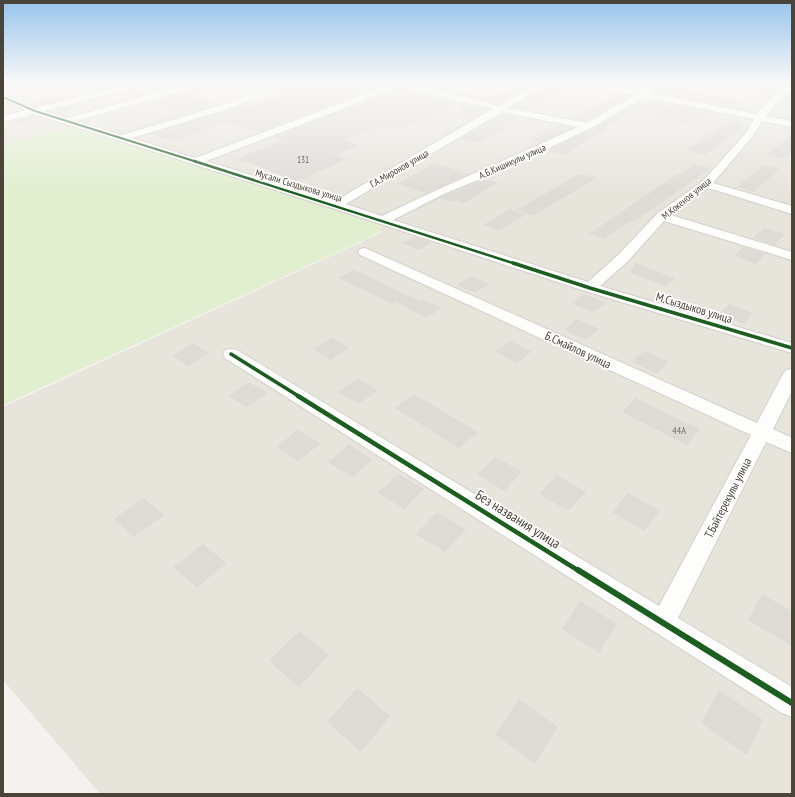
<svg xmlns="http://www.w3.org/2000/svg" width="795" height="797" viewBox="0 0 795 797" font-family="'PT Sans Narrow',sans-serif">
<style>
.residential{fill:#e7e4dc}
.green{fill:#e1eecf}
.building{fill:#dedbd6}
.lines{fill:none;stroke-linecap:round;stroke-linejoin:round}
.minor-casing{stroke:#d2d0cb;stroke-width:2}
.minor{fill:#fdfdfc;fill-rule:evenodd}
.cycleway-far4-casing{stroke:#fff;stroke-width:3.5}
.cycleway-far3-casing{stroke:#fff;stroke-width:4}
.cycleway-far2-casing{stroke:#fff;stroke-width:5.5}
.cycleway-far1-casing{stroke:#fff;stroke-width:7}
.cycleway-casing{stroke:#fff;stroke-width:8}
.cycleway-far4{stroke:#1b5e20;stroke-width:2}
.cycleway-far3{stroke:#1b5e20;stroke-width:2.5}
.cycleway-far2{stroke:#1b5e20;stroke-width:3.5}
.cycleway-far1{stroke:#1b5e20;stroke-width:4.5}
.cycleway{stroke:#1b5e20;stroke-width:6}
.labels{text-anchor:middle;stroke-width:3.5;stroke-linejoin:round;paint-order:stroke}
.far-number-label{font-size:9px;fill:#706a61}
.far-street-label{font-size:10px;fill:#4b4439;stroke:#fff}
.number-label{font-size:10px;fill:#706a61}
.street-label{font-size:12px;fill:#4b4439;stroke:#fff}
.near-street-label{font-size:14px;fill:#4b4439;stroke:#fff}
</style>
<rect width="100%" height="100%" fill="#f4f2ee"/>
<path class="residential" d="M3,83H792V794H100L3,680V407L383,232L92,123L3,145Z"/>
<path class="green" d="M76,126L382,226L379,233L3,405V144Z"/>
<g class="building">
<path d="M96,83H127L104,89L95,86Z"/>
<path d="M177,83H186L131,98L127,97H130L119,93L138,88L139,94Z"/>
<path d="M205,83H219L220,86L190,95L221,104L137,129L133,128L179,112L146,103L203,86Z"/>
<path d="M276,83H363L379,86L259,132L225,122L174,141L152,134L240,106L245,107L290,91L276,88Z"/>
<path d="M412,83H419L490,98L524,83H535L499,104Z"/>
<path d="M549,83H580L526,110L512,107Z"/>
<path d="M662,83L690,87L684,90L746,101L729,107L653,92Z"/>
<path d="M758,83L778,87L766,101Z"/>
<path d="M397,88L489,110L445,135L441,134L467,122L459,103L401,128L381,125L343,140L359,145L335,155L347,159L298,181L237,159L284,140L274,137L367,101Z"/>
<path d="M789,89L792,90V109L776,106Z"/>
<path d="M618,94L631,96L587,121L573,119Z"/>
<path d="M51,98L58,101L35,106L29,104Z"/>
<path d="M644,99L714,113L682,124L635,110L605,127L608,128L563,155L547,151L592,129Z"/>
<path d="M72,105L78,108L58,114L50,111Z"/>
<path d="M502,114L519,117L501,127L505,128L477,143L459,139Z"/>
<path d="M34,116L42,118L19,125L10,122Z"/>
<path d="M738,117L745,126L705,155L687,150Z"/>
<path d="M560,125L573,128L540,143L531,140Z"/>
<path d="M792,135V152L784,158L767,154Z"/>
<path d="M434,163L469,174L426,193L397,184Z"/>
<path d="M695,164L711,168L633,222L630,221L604,239L589,234L676,175H678Z"/>
<path d="M764,165L780,169L753,192L737,187Z"/>
<path d="M580,174L596,178L533,216L516,210Z"/>
<path d="M485,179L498,183L464,203L455,200L452,202L439,198Z"/>
<path d="M510,209L525,215L499,231L483,225Z"/>
<path d="M764,228L785,234L774,245L753,238Z"/>
<path d="M415,237L432,243L419,250L403,243Z"/>
<path d="M744,247L766,254L756,264L734,256Z"/>
<path d="M635,263L675,278L665,286L631,273Z"/>
<path d="M354,270L420,301L423,299L442,308L426,318L395,302L392,304L338,278Z"/>
<path d="M471,276L489,284L475,293L457,285Z"/>
<path d="M584,294L606,303L594,312L572,304Z"/>
<path d="M729,304L753,313L744,324L719,314Z"/>
<path d="M577,319L599,329L586,340L564,330Z"/>
<path d="M332,338L350,348L331,360L313,349Z"/>
<path d="M510,341L532,351L517,363L495,352Z"/>
<path d="M193,343L210,353L188,366L172,356Z"/>
<path d="M644,351L669,361L657,374L632,362Z"/>
<path d="M358,378L378,391L358,404L338,392Z"/>
<path d="M249,382L268,393L247,407L228,396Z"/>
<path d="M414,394L436,407L478,432L459,448L395,408Z"/>
<path d="M636,398L662,411L700,429L687,445L622,412Z"/>
<path d="M298,430L320,444L298,461L276,447Z"/>
<path d="M349,445L373,459L352,477L328,462Z"/>
<path d="M496,457L522,472L504,491L477,474Z"/>
<path d="M398,474L424,489L404,509L378,493Z"/>
<path d="M557,475L586,492L568,511L539,494Z"/>
<path d="M628,493L660,510L644,531L612,512Z"/>
<path d="M143,498L164,515L134,537L114,519Z"/>
<path d="M437,512L466,530L445,552L416,534Z"/>
<path d="M203,544L227,563L197,587L173,567Z"/>
<path d="M762,594L792,611V646L748,620Z"/>
<path d="M580,601L617,624L599,653L562,629Z"/>
<path d="M299,631L329,655L299,687L269,661Z"/>
<path d="M357,688L390,716L361,752L327,722Z"/>
<path d="M719,690L763,720L747,755L701,723Z"/>
<path d="M519,699L558,727L535,764L495,734Z"/>
</g>
<g class="lines">
<g class="minor-casing">
<g id="minor">
<path d="M133,83H146L145,85L44,111L67,118L191,83H204L203,85L77,121L122,135L216,107L251,94H257L258,96L257,98L222,111L132,138L195,158L360,96L390,83H406L499,106L538,83H548L508,108L587,123L635,95L587,85L583,83H599L641,91L652,83H661L650,93L757,114L784,83H792L766,116L792,121V127L762,121L753,136L713,183L792,206V214L708,188L671,215L792,252V260L664,221L628,261L600,286L792,343V353L585,291L332,208L34,114L3,122V116L26,110L3,100V94L35,108ZM397,86L493,109L335,201L206,161L366,100ZM644,97L754,119L746,133L702,182L658,213L618,255L588,282L393,220L444,194L502,170L591,128ZM502,112L578,127C513,157 446,184 382,216L346,204Z"/>
<path d="M365,248L757,423L783,374L786,370L792,369V391L773,429L792,438V453L766,442L678,618L792,687V717L782,713L225,358L223,354L225,350L231,349L237,350L659,606L751,435L360,255L358,252L360,249Z"/>
</g>
</g>
<use href="#minor" class="minor"/>
<g class="cycleway-far4-casing">
<path id="cycleway-far4" d="M3,97L35,111L197,162"/>
</g>
<g class="cycleway-far3-casing">
<path id="cycleway-far3" d="M194,161L516,264"/>
</g>
<g class="cycleway-far2-casing">
<g id="cycleway-far2">
<path d="M513,263L590,288L792,348"/>
<path d="M231,354L300,397"/>
</g>
</g>
<g class="cycleway-far1-casing">
<path id="cycleway-far1" d="M298,396L579,571"/>
</g>
<g class="cycleway-casing">
<path id="cycleway" d="M578,570L792,703"/>
</g>
<use href="#cycleway-far4" class="cycleway-far4"/>
<use href="#cycleway-far3" class="cycleway-far3"/>
<use href="#cycleway-far2" class="cycleway-far2"/>
<use href="#cycleway-far1" class="cycleway-far1"/>
<use href="#cycleway" class="cycleway"/>
</g>
<linearGradient id="sky" x2="0" y2="1"><stop stop-color="#98c4ec"/><stop offset="0.43" stop-color="#faf9f7"/><stop offset="1" stop-color="#faf9f7" stop-opacity="0"/></linearGradient>
<rect width="795" height="194" fill="url(#sky)"/>
<g class="labels">
<g class="far-number-label">
<text x="303" y="163">131</text>
</g>
<g class="far-street-label">
<text transform="translate(512 161) rotate(-24)" y="4">А.Б.Кишикулы улица</text>
<text transform="translate(399 168) rotate(-30)" y="4">Г.А.Миронов улица</text>
<text transform="translate(299 185) rotate(17)" y="4">Мусали Сыздыкова улица</text>
<text transform="translate(686 198) rotate(-39)" y="4">М.Кокенов улица</text>
</g>
<g class="number-label">
<text x="679" y="434">44А</text>
</g>
<g class="street-label">
<text transform="translate(694 308) rotate(17)" y="4">М.Сыздыков улица</text>
<text transform="translate(578 350) rotate(25)" y="4">Б.Смайлов улица</text>
<text transform="translate(728 498) rotate(-63)" y="4">Т.Байтерекулы улица</text>
</g>
<g class="near-street-label">
<text transform="translate(518 519) rotate(32)" y="5">Без названия улица</text>
</g>
</g>
<rect width="795" height="797" fill="none" stroke="#4b4439" stroke-width="8"/>
</svg>
